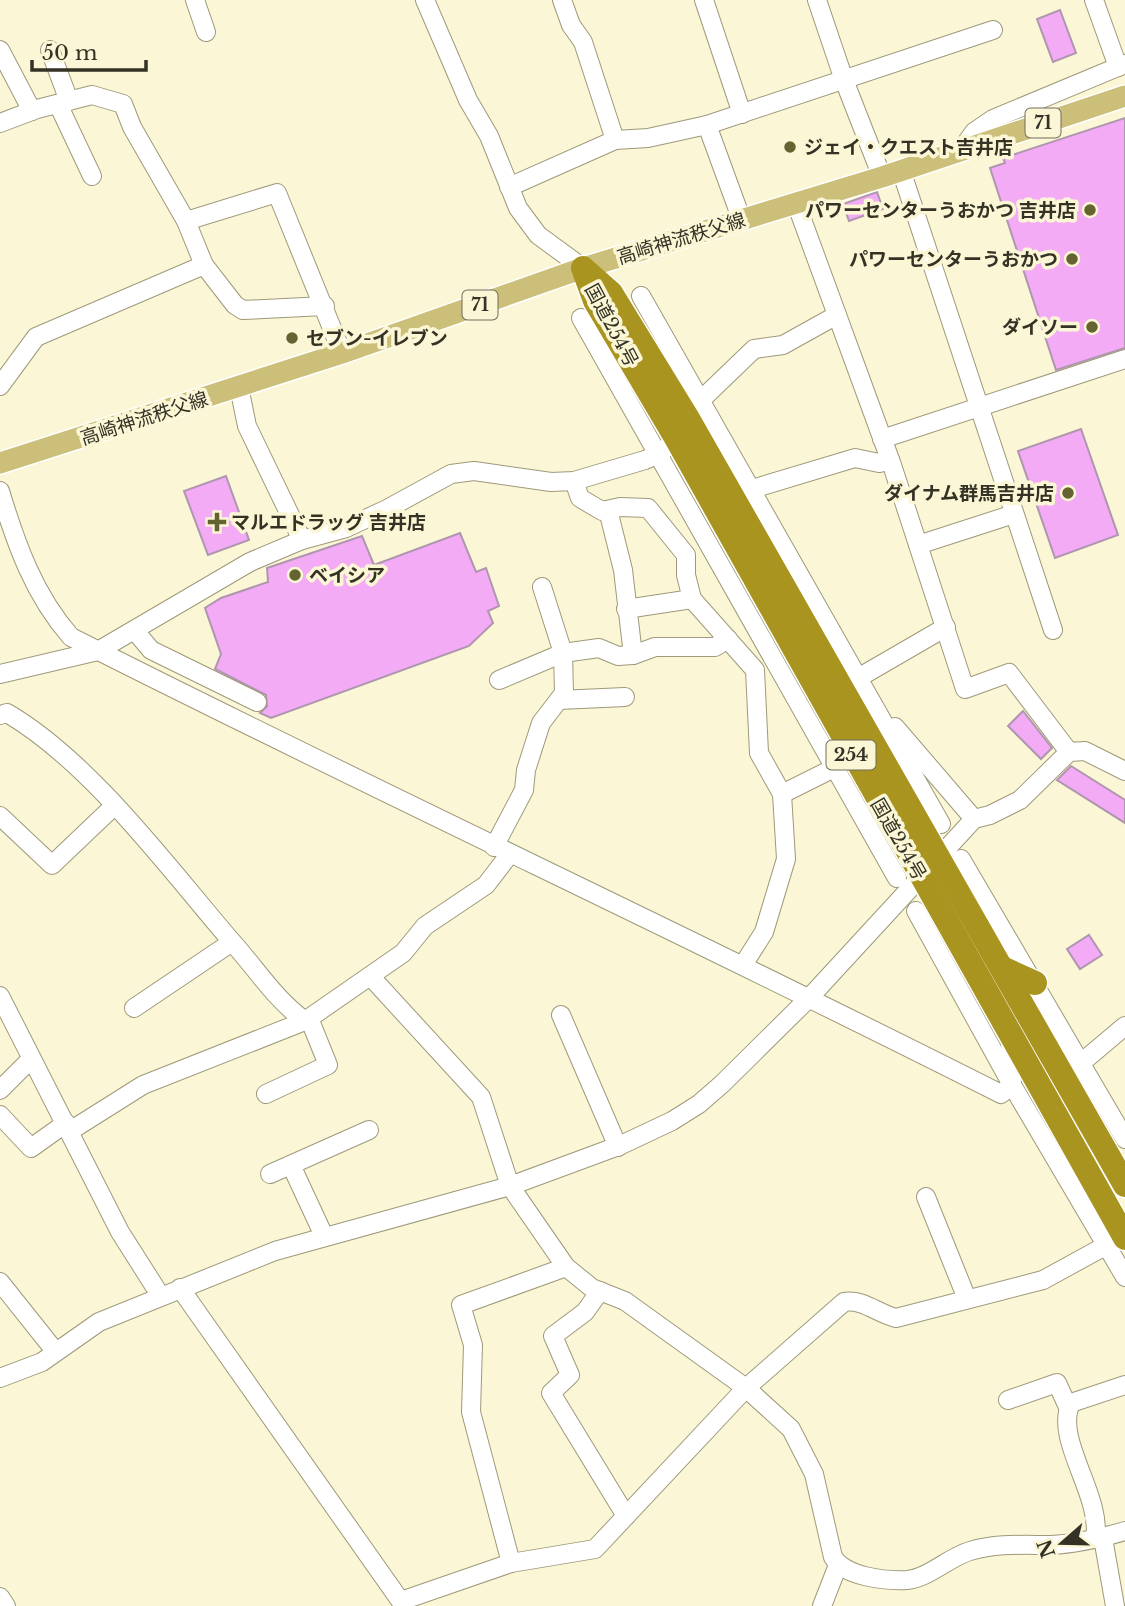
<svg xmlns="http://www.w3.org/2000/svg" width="1125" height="1606" viewBox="0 0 1125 1606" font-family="'Libre Baskerville','Noto Sans JP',serif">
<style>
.building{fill:#f3abf5;stroke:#ae96ae;stroke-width:2}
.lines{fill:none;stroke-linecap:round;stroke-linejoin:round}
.minor-casing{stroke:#9e997a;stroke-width:20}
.major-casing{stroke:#fff;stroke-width:24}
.highway-casing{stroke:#fff;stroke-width:27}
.minor{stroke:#fff;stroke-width:18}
.major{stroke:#ccbf79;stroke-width:21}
.highway{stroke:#aa9420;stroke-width:24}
.poi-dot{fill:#656330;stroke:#fbf6d5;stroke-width:2.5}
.labels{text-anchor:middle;stroke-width:7;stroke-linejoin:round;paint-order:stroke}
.shield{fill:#fbf6d5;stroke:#706d5a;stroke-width:2}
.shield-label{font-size:18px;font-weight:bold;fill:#343225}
.poi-label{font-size:19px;font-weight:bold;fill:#343225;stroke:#fbf6d5;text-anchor:start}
.street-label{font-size:19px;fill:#343225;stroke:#fbf6d5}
</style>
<rect width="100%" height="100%" fill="#fbf6d5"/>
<g class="building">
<path d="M1060,10L1076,53L1053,62L1037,19Z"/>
<path d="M1125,118V348L1056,370L990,168L1005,163L1003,158Z"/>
<path d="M877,192L883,209L849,221L843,204Z"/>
<path d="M1081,429L1118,535L1055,558L1018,451Z"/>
<path d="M226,476L249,540L208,555L184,491Z"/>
<path d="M460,533L476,572L486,568L499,606L488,611L493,623L469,646L271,718L260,713L267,706L266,695L215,669L221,654L205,608L221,598L268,582L267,568L362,536L374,565Z"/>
<path d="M1023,711L1052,748L1041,759L1008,726Z"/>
<path d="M1071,766L1125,800V823L1057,780Z"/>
<path d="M1089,935L1102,955L1080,969L1067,949Z"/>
</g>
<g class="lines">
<g class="minor-casing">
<g id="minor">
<path d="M195,0L206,32"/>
<path d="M425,0L468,100L489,136L518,208L538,235L583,268"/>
<path d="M562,0L571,25L583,42L615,140"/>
<path d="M704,0L742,114"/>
<path d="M817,0L844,80L882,177"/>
<path d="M1094,0L1118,67"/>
<path d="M0,50L32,111"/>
<path d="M50,50L69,101"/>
<path d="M58,104L92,176"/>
<path d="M0,123L37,109L92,95L123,104L132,127L186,221L204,265L235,305L243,310L325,306"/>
<path d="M707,125L741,218"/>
<path d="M961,150L974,132L993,119L1125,64"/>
<path d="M901,170L1053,630"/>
<path d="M509,187L615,140L648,138L707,125L993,30"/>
<path d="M796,203L892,465L965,689L1009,673L1069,752"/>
<path d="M186,221L277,193L342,353"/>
<path d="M641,296L941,824"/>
<path d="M581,318L897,878"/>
<path d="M0,386L36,337L204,265"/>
<path d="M239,387L247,426L302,540"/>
<path d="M701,400L754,349L783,345L837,315"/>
<path d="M882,439L1125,359"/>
<path d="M574,481L580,498L602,511L620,507L648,508L686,555V575L692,599L755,670L759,753L782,794L786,859L764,932L743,965"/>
<path d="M752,489L855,458L879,463L890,460"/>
<path d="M0,491C16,544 34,595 71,637C379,793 693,938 1001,1094L1012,1085L1010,1037"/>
<path d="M608,510L623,570L633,655"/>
<path d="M918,545L1014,514"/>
<path d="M626,609L692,599"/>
<path d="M135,631L151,650L257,702"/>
<path d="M0,674L98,651L250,562L302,540L346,528L387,509L451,474L474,471L551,482L574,481L645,460L661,453L676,438"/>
<path d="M858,678L946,627"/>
<path d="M499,680L563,653L599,648L618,656L633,655L655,647H715L728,639"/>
<path d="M559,700L625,697"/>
<path d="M0,715L7,713C91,762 169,869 233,943C258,971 275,999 305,1021"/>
<path d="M891,730L895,727L974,819"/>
<path d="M782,794L834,768"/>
<path d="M0,816L52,865L114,806"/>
<path d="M494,847L524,790L526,770L541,723L564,693L563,653L542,587"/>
<path d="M961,859L1125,1139"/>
<path d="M916,911L1012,1085L1125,1277"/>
<path d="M371,977L481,1097L510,1186L566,1267L592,1288L625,1301L746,1388L791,1429L814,1474L833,1557C845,1577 885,1581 907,1580C929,1578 949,1557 970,1551C997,1543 1023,1545 1051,1545C1076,1544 1101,1538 1125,1531"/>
<path d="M0,996L120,1232L160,1295"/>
<path d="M134,1008L232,942"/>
<path d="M561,1015L618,1147"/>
<path d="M1081,1063L1125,1026"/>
<path d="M0,1090L30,1060"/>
<path d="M266,1094L328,1065L309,1018"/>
<path d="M0,1115L31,1148L66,1123"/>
<path d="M70,1131L143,1085L305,1021L403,953L425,926L486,885L509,855"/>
<path d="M291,1165L324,1236"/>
<path d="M270,1174L369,1130"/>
<path d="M926,1197L967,1299"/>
<path d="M0,1282L55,1351"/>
<path d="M180,1288L404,1606"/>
<path d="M600,1291L585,1312L553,1336L570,1375L551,1393L626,1516"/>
<path d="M0,1378L42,1362L99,1322L275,1251L510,1186L621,1145L672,1121L699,1104L722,1084L810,997L974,819L990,815L1020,800L1069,752L1085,751L1125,771"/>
<path d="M1008,1400L1057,1383L1068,1407"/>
<path d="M1103,1538L1115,1606"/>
<path d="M1095,1539C1103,1496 1053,1439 1071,1403L1125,1385"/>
<path d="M511,1563L471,1412L473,1345L461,1305L566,1267"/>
<path d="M0,1597L6,1606"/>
<path d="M401,1601L511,1563L595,1549L746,1388L844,1302C864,1299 876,1313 896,1318L1043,1280L1107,1245"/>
<path d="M822,1606L838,1565"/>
</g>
</g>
<g class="major-casing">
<path id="major" d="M0,463L342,353L583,268L882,177L1125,96"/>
</g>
<g class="highway-casing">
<g id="highway">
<path d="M583,268L595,301L676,438L1125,1238"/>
<path d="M586,271L611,293L687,417L1125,1185"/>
<path d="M1002,968L1035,983"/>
</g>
</g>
<use href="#minor" class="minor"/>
<use href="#major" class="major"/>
<use href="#highway" class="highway"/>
</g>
<g class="poi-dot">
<circle cx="790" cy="147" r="7"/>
<circle cx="1090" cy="210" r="7"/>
<circle cx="1072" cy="259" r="7"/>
<circle cx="1092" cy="327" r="7"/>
<circle cx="292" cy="338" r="7"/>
<circle cx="1068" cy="493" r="7"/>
<path d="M213.5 511.5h7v7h7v7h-7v7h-7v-7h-7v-7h7z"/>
<circle cx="295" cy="575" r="7"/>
</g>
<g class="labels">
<g class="shield">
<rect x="1025.5" y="108.5" width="35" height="29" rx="5"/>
<rect x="462.5" y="290.5" width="35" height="29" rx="5"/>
<rect x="826.5" y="740.5" width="49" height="29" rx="5"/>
</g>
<g class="shield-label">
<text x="1043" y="129">71</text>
<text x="480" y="311">71</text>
<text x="851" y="761">254</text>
</g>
<g class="poi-label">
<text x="804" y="154">ジェイ・クエスト吉井店</text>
<text x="1076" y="217" text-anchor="end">パワーセンターうおかつ 吉井店</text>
<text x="1058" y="266" text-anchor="end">パワーセンターうおかつ</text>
<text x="1078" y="334" text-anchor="end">ダイソー</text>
<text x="306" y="345">セブン-イレブン</text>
<text x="1054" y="500" text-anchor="end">ダイナム群馬吉井店</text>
<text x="231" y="529">マルエドラッグ 吉井店</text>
<text x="309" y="582">ベイシア</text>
</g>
<g class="street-label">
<text transform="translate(681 238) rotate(-17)" y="7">高崎神流秩父線</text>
<text transform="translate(612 325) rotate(62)" y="7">国道254号</text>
<text transform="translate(144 418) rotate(-18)" y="7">高崎神流秩父線</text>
<text transform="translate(899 839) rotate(60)" y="7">国道254号</text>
</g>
</g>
<g transform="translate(1062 1543) rotate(250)" stroke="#fbf6d5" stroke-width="5" paint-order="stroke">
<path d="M0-5L12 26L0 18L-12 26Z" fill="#343225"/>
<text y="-10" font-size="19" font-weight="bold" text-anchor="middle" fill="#343225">N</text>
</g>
<path d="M32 60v10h114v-10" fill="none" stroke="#343225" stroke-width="3.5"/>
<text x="42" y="60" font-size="21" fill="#343225" stroke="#fbf6d5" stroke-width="5" paint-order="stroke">50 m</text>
</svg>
